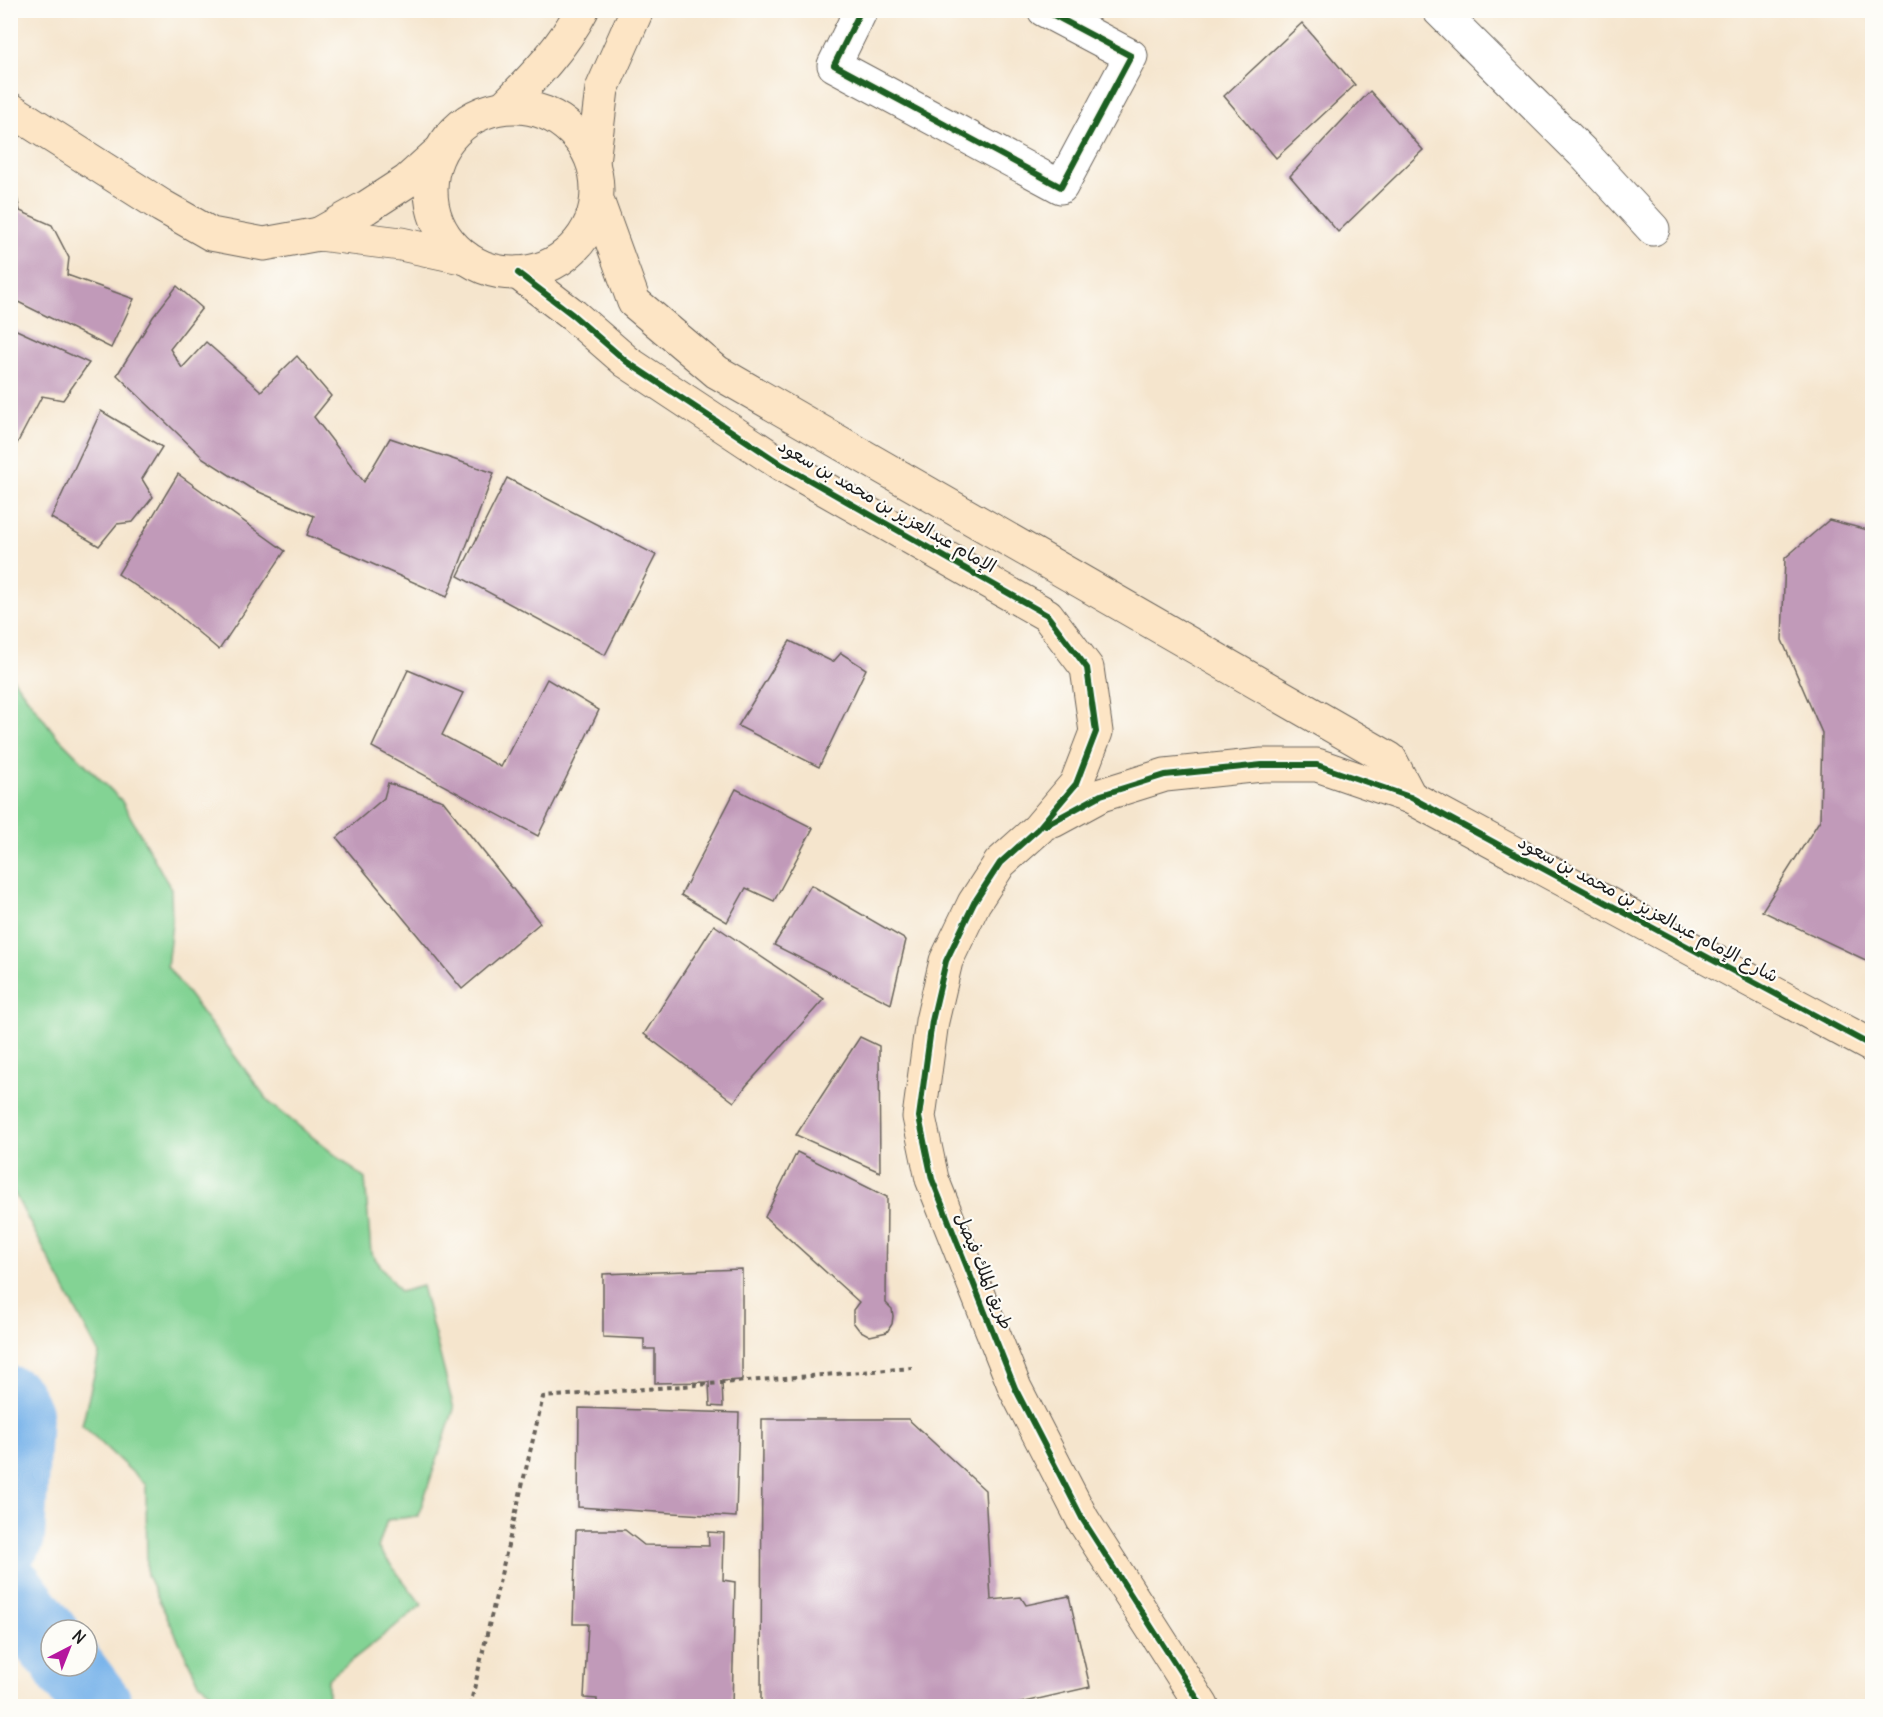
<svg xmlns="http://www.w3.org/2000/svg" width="1883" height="1717" viewBox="0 0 1883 1717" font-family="Delius,'Playpen Sans Arabic',sans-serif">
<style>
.green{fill:#83d394;stroke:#507858;stroke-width:1.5}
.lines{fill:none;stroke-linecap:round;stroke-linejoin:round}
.river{stroke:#78b3ea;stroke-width:70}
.building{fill:#c19ab9}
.street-casing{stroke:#68625a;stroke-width:35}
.secondary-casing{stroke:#68625a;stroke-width:35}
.path{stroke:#68625a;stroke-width:4;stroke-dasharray:4.5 4.5;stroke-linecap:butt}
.street{stroke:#fff;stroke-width:33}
.secondary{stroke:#fde5c5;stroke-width:33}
.cycleway-casing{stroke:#fdfcf7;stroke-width:10}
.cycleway{stroke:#1b5e20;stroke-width:6}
.labels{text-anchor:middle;stroke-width:4.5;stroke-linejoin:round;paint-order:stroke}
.street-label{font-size:18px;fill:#1c1c1c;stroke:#fdfcf7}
</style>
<rect width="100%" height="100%" fill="#fdfcf7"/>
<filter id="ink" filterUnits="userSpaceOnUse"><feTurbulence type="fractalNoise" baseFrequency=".0167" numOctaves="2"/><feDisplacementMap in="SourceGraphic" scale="12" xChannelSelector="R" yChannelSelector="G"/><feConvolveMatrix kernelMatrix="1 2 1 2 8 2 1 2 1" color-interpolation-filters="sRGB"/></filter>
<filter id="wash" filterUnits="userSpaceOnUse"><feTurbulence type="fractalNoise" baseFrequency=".008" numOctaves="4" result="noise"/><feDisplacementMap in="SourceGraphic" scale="24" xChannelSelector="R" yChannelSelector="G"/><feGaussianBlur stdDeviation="1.35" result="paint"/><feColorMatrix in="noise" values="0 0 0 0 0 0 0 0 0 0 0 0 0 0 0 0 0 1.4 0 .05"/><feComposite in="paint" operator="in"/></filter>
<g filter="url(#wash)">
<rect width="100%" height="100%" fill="#f5e5cd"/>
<path class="green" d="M11,676L55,734L121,800L171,889L172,923L167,966L270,1103L365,1179L371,1253L400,1292L422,1286L454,1409L418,1516L387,1520L378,1548L422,1605L328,1679V1706H229L199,1683L147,1575L146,1485L82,1425L99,1354L11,1187Z"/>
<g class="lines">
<g class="river">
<path d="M10,1401L17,1414L10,1536"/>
<path d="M10,1590L51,1644"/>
<path d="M68,1666L98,1706"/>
</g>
</g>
<g id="blocks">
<g class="building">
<path d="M1302,23L1355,85L1276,158L1224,96Z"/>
<path d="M1370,91L1423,150L1338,232L1290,176Z"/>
<path d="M10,195L17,197L20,211L52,225L69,258L67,275L134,299L111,348L10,298Z"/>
<path d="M177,286L202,308L170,349L182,368L206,342L261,391L297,356L331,396L314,417L364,482L390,438L494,473L447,597L307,535L314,516L250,488L203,458L117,375L153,317Z"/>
<path d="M10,327L89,363L63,400L42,396L10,457Z"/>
<path d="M101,411L162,447L142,479L153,497L133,522L117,524L99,546L51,518Z"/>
<path d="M178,474L285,551L219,650L172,610L118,574Z"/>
<path d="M507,478L656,555L605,655L458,576Z"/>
<path d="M1829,520L1872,531V963L1762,911L1820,820L1822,733L1782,640L1785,558Z"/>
<path d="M790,641L833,662L841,653L866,669L819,767L738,726Z"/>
<path d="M408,670L463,693L442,735L501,767L547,679L599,710L538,836L372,747Z"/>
<path d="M388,783L443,801L540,923L462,989L337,838L384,798Z"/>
<path d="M736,789L813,828L774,901L746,888L727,922L681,895Z"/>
<path d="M811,885L906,940L891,1004L774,945Z"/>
<path d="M714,925L824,999L746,1086L734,1102L644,1034Z"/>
<path d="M860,1037L879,1046L880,1172L796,1135Z"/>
<path d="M797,1152L887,1197L886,1303L892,1309L893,1316L892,1324L887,1332L870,1336L859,1330L853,1322V1310L859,1302L765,1217Z"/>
<path d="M742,1269V1380L722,1381L723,1407L710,1406L709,1382L655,1383V1349H644V1339L603,1337V1274Z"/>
<path d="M579,1408L739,1413L736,1517L578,1507Z"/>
<path d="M762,1419H908L985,1490L991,1600L1021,1597L1026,1605L1069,1596L1090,1687L1008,1706H761Z"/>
<path d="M576,1530H625L644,1545L709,1546L708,1532L724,1533L723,1580L735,1582L732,1706H597V1699L584,1698L588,1624H573Z"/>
</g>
</g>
</g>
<g filter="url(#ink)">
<use href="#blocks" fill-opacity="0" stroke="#68625a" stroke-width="1.5"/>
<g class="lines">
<g class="street-casing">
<g id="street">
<path d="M861,10L834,65L1061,187L1131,56L1044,10"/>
<path d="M1439,10L1582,152L1653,229"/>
</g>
</g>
<g class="secondary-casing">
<g id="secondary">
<path d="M505,106C534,77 563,47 582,10"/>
<circle cx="514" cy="190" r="83"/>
<path d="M10,109L162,206L211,234L264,244L319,234L401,244L466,258"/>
<path d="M593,162L602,89L637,10"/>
<path d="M597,200L634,302L717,372L1390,759L1410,797"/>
<path d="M319,234L367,207L407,181L438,153"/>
<path d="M518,273L573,315L627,362L781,464L1047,615L1087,668L1096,732L1076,784L1038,829L1000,863L974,903L946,961L932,1021L919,1117L932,1179L1015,1388L1083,1520L1202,1706"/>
<path d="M1053,821L1101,795L1165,775L1262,765H1317L1410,797L1872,1046"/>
</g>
</g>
<path class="path" d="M470,1706L543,1397L912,1368"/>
<use href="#street" class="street"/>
<use href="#secondary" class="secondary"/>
<g class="cycleway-casing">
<g id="cycleway">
<path d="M861,10L834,65L1061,187L1131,56L1044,10"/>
<path d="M518,273L573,315L627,362L781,464L1047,615L1087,668L1096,732L1076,784L1038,829L1000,863L974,903L946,961L932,1021L919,1117L932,1179L1015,1388L1083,1520L1202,1706"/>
<path d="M1046,825L1101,795L1165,775L1262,765H1317L1410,797L1872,1046"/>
</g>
</g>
<use href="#cycleway" class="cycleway"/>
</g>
</g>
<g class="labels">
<g class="street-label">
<text transform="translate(887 506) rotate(30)" y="6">الإمام عبدالعزيز بن محمد بن سعود</text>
<text transform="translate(1648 909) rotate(28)" y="6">شارع الإمام عبدالعزيز بن محمد بن سعود</text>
<text transform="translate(984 1271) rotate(68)" y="6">طريق الملك فيصل</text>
</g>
</g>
<rect width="1883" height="1717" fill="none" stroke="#fdfcf7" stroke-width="36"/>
<g transform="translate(69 1648) rotate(42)"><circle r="28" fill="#fdfcf7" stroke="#a3a29f" stroke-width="1.5"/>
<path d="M0-4.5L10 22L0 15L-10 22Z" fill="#b5179e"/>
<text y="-9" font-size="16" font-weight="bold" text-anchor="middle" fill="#1c1c1c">N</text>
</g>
</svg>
